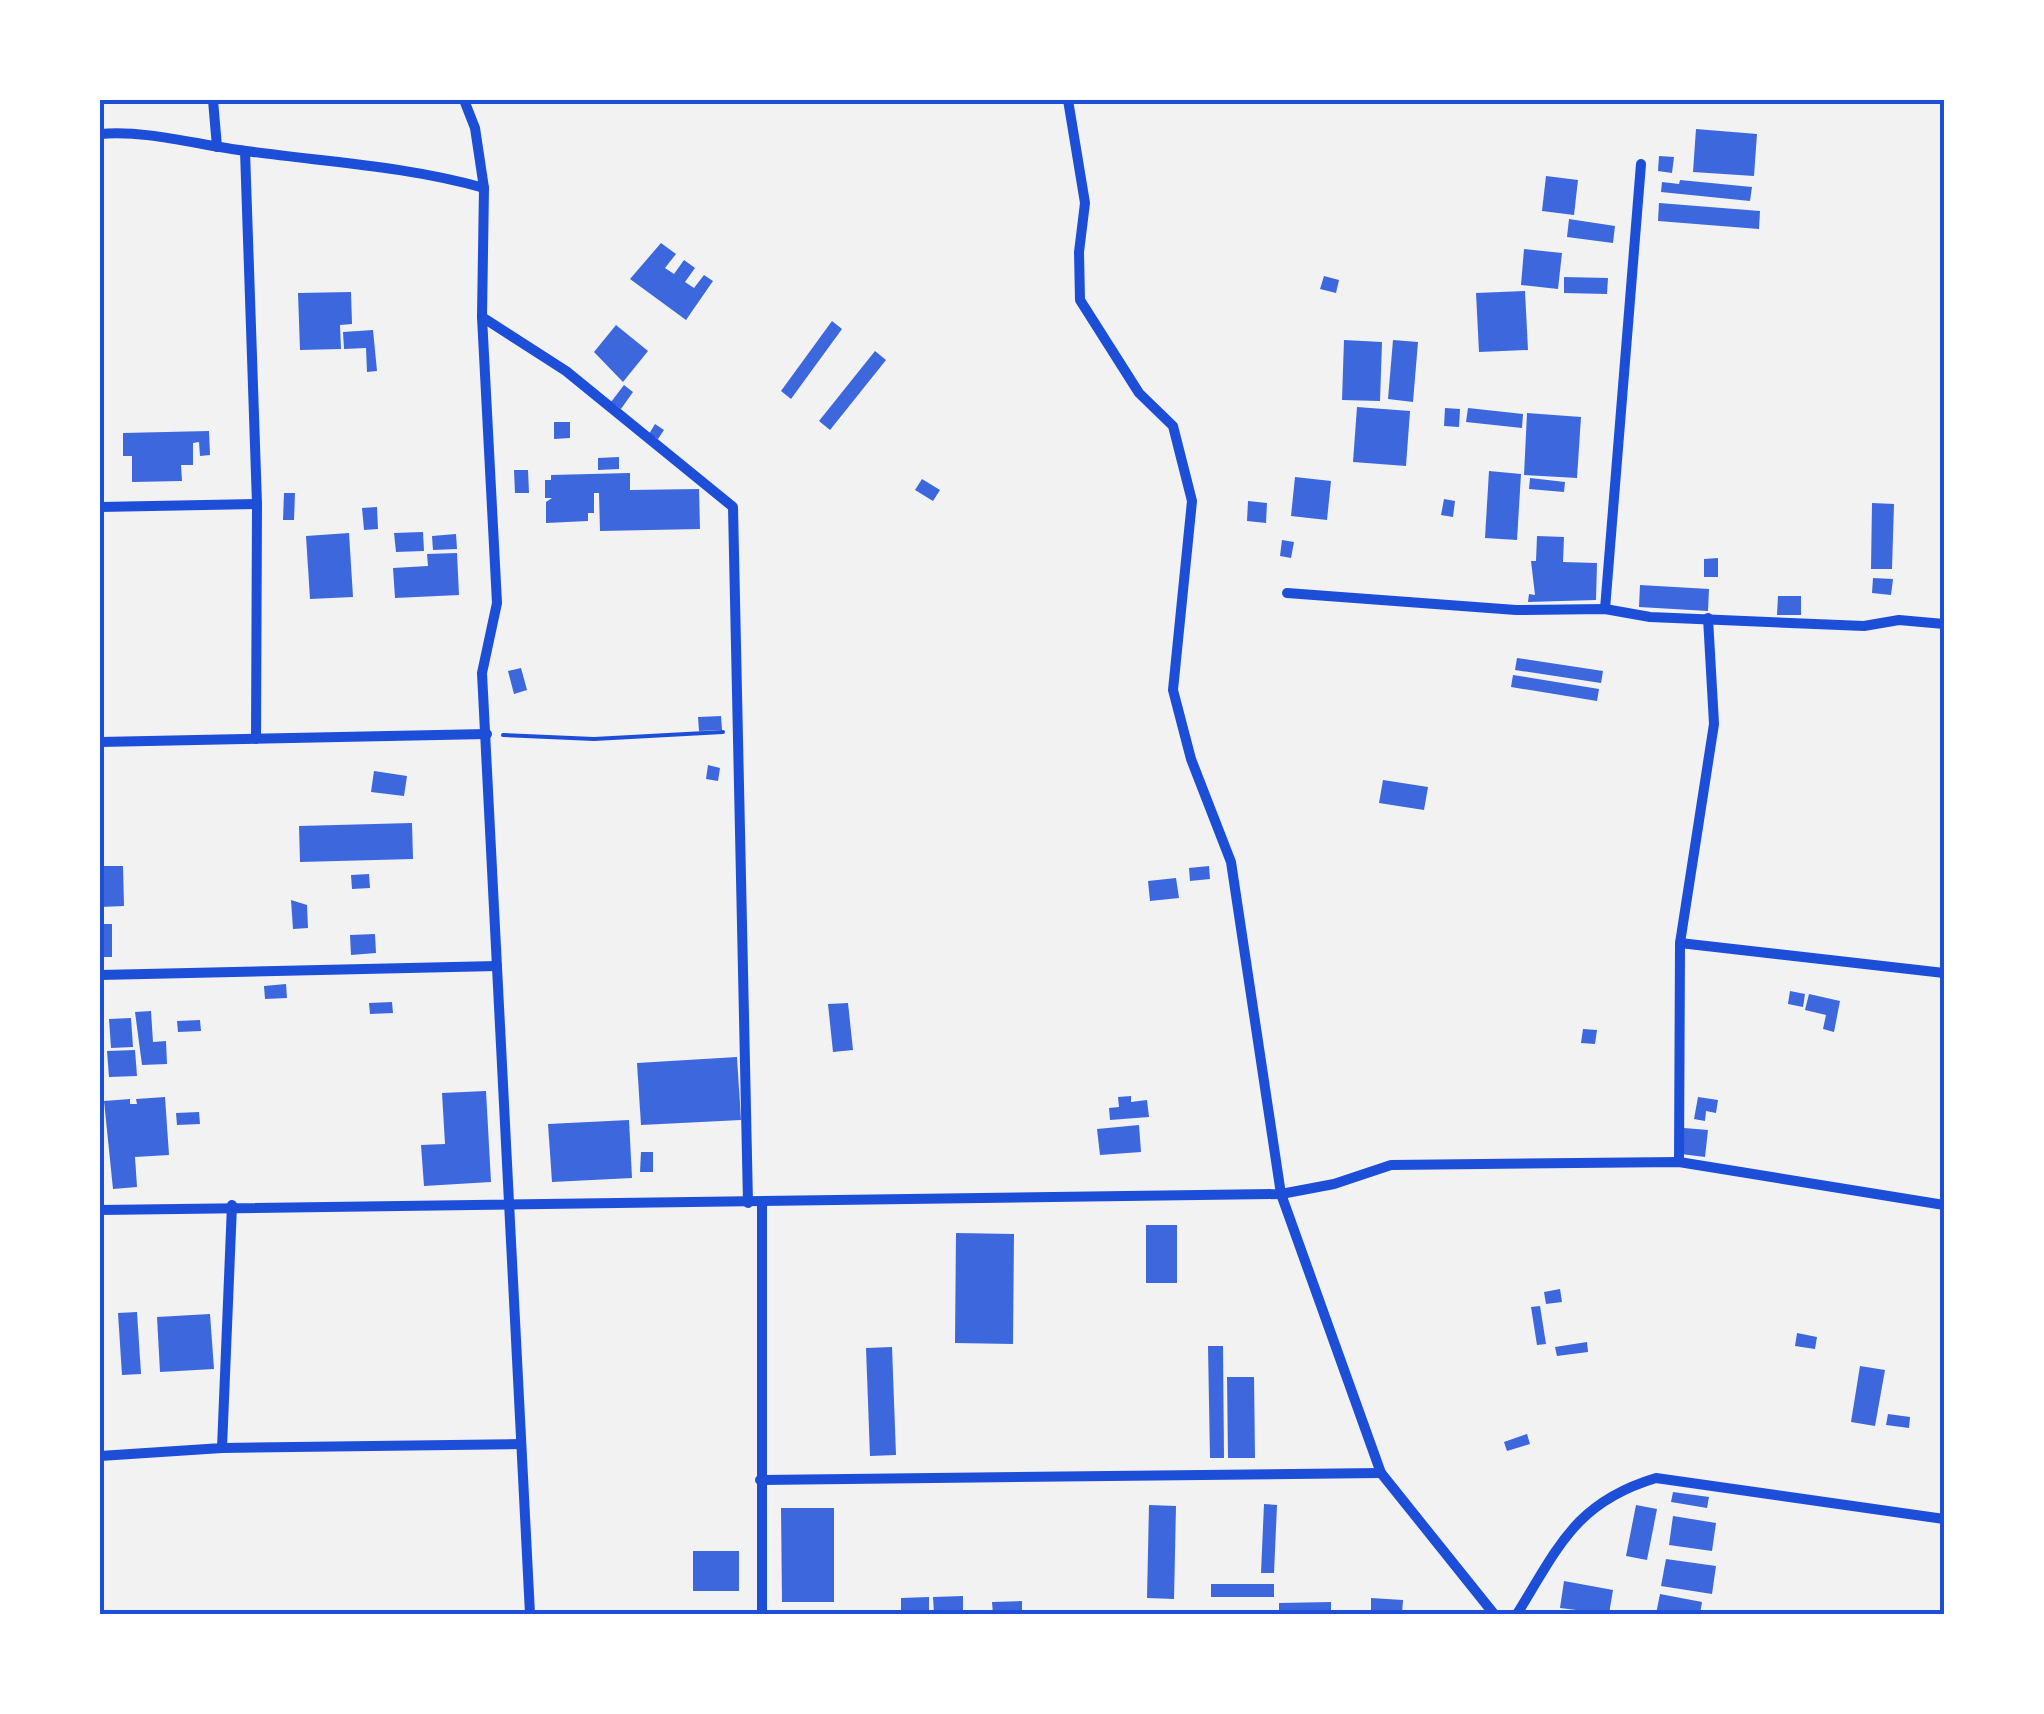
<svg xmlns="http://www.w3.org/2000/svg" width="2044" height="1714" viewBox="0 0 2044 1714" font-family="Karla,sans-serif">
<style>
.building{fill:#3d67dc}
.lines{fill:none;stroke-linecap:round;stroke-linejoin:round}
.path{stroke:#1d4ed8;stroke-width:4}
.minor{stroke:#1d4ed8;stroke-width:10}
.neatline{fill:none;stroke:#1d4ed8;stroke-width:4}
</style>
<rect width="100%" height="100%" fill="#f2f2f2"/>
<g class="building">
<path d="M1696,129L1757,134L1754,176L1693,172Z"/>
<path d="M1659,156L1674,157L1672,173L1658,171Z"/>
<path d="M1546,176L1578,180L1574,215L1542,211Z"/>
<path d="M1680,180L1752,187L1750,201L1661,192L1662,182L1679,184Z"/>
<path d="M1659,203L1760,211L1759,229L1658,221Z"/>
<path d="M1569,219L1615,226L1613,243L1567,237Z"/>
<path d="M661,243L676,254L665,268L674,274L684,260L695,268L685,282L694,288L704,275L713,281L686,320L630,279Z"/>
<path d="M1524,249L1562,253L1558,289L1521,285Z"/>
<path d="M1324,276L1339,280L1336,293L1320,289Z"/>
<path d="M1564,277L1608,278L1607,294L1564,293Z"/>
<path d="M1525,291L1528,350L1479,352L1476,293Z"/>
<path d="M351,292L352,324L340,325L341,349L300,350L298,293Z"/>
<path d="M832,321L842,329L791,399L781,391Z"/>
<path d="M616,325L648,351L623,382L594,352Z"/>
<path d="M373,330L377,371L367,372L366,348L344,349L343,332Z"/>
<path d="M1344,340L1382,342L1380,401L1342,400Z"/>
<path d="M1393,340L1418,342L1413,402L1388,399Z"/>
<path d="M875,351L886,360L830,430L819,421Z"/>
<path d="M624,385L633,392L621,409L611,402Z"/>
<path d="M1357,407L1410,411L1406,466L1353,462Z"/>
<path d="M1445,408L1460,409L1459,427L1444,426Z"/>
<path d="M1468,408L1523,414L1522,428L1466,422Z"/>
<path d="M1527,413L1581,417L1577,478L1524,475Z"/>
<path d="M554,422H570V438L554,439Z"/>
<path d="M655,424L664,430L658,439L649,434Z"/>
<path d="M209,431L210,455L200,456L199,442L193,443V465H181L182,481L132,482V456H123V433Z"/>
<path d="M619,457V469L598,470V458Z"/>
<path d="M514,470H528L529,493H515Z"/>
<path d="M1489,471L1521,474L1517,540L1485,538Z"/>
<path d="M630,473V490L699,489L700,529L600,531L599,493H594V513H588V521L546,523V502L552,498H545V480H551V475Z"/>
<path d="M1295,477L1331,481L1327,520L1291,516Z"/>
<path d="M1530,478L1565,482L1564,492L1529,489Z"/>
<path d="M922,479L940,490L933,501L915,490Z"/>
<path d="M284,493H295L294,520H283Z"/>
<path d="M1444,499L1455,501L1453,517L1441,515Z"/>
<path d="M1248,501L1267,503L1266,523L1247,521Z"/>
<path d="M1872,503L1894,504L1892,569H1871Z"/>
<path d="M377,507L378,529L364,530L362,508Z"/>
<path d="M423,532L424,551L396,552L394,533Z"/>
<path d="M349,533L353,597L310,599L306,536Z"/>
<path d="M456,534L457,549L433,550L432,536Z"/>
<path d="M1537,536L1564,537L1563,562L1597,563L1596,600L1528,602L1529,594L1535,595L1531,561H1536Z"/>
<path d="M1282,540L1294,542L1291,558L1280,556Z"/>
<path d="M457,553L459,595L395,598L393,568L428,566L427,554Z"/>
<path d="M1718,558V577H1704V559Z"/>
<path d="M1873,578L1893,579L1891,595L1872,593Z"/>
<path d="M1640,585L1709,589L1708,611L1639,607Z"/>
<path d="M1778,596H1801V615H1777Z"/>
<path d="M1517,658L1603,671L1601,683L1515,670Z"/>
<path d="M521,668L527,690L514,694L508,671Z"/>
<path d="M1513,675L1599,689L1597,701L1511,687Z"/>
<path d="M721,716L722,730L699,731L698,717Z"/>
<path d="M708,765L720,768L718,781L706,779Z"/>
<path d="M374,771L407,776L404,796L371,792Z"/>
<path d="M1383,780L1428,787L1424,810L1379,803Z"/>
<path d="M412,823L413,859L300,862L299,826Z"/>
<path d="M100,866H123L124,906L100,907Z"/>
<path d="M1209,866L1210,879L1190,881L1189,868Z"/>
<path d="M369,874L370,888L352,889L351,875Z"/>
<path d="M1176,878L1179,898L1150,901L1148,881Z"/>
<path d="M291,900L307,905L308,928L293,929Z"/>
<rect x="100" y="924" width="12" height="33"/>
<path d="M375,934L376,953L351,955L350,935Z"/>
<path d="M286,984L287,998L265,999L264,986Z"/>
<path d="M1790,991L1805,994L1803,1007L1788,1004Z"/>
<path d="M1809,994L1840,1001L1834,1032L1823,1029L1826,1015L1805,1010Z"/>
<path d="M392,1002L393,1013L370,1014L369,1003Z"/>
<path d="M848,1003L853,1050L833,1052L828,1004Z"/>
<path d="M151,1011L153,1042L166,1041L167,1064L142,1065L135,1012Z"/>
<path d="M131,1018L133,1047L111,1048L109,1019Z"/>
<path d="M200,1020L201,1031L178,1032L177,1021Z"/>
<path d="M1583,1029L1597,1030L1595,1044L1581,1043Z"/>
<path d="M135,1050L137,1076L109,1077L107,1051Z"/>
<path d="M737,1057L741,1120L641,1125L637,1063Z"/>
<path d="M486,1091L491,1182L424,1186L421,1145L445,1144L442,1093Z"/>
<path d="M1131,1096V1102L1147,1100L1149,1117L1110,1120L1109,1108L1119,1107L1118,1097Z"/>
<path d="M165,1097L169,1155L135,1157L137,1187L113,1189L104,1101L130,1099V1104H137L136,1099Z"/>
<path d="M1698,1097L1718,1100L1716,1113L1706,1111L1705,1121L1694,1119Z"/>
<path d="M199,1112L200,1124L177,1125L176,1113Z"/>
<path d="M629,1120L632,1178L552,1182L548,1124Z"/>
<path d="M1139,1125L1141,1152L1100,1155L1097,1129Z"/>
<path d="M1684,1128L1708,1130L1705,1157L1681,1154Z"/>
<path d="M641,1152H653V1172H640Z"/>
<rect x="1146" y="1225" width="31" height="58"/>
<path d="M956,1233L1014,1234L1013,1344L955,1343Z"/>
<path d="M1560,1289L1562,1302L1546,1304L1544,1292Z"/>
<path d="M1540,1306L1546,1344L1537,1345L1531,1307Z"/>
<path d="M137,1312L141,1374L122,1375L118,1313Z"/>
<path d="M210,1314L214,1369L160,1372L157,1317Z"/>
<path d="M1797,1333L1817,1337L1815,1349L1795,1346Z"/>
<path d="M1587,1342L1588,1352L1557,1356L1555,1347Z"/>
<path d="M1208,1346H1223L1224,1458H1210Z"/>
<path d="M892,1347L896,1455L870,1456L866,1348Z"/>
<path d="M1860,1366L1885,1370L1875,1426L1851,1422Z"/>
<path d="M1227,1377H1254L1255,1458H1228Z"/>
<path d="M1888,1414L1910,1417L1909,1428L1886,1425Z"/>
<path d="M1527,1434L1530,1444L1507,1451L1504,1442Z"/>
<path d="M1673,1492L1709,1497L1707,1508L1671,1502Z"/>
<path d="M1264,1504L1277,1505L1274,1573H1261Z"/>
<path d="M1149,1505L1176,1506L1174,1599L1147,1598Z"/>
<path d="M1636,1505L1657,1509L1647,1560L1626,1556Z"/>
<path d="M781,1508H834V1602H782Z"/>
<path d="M1673,1516L1716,1523L1712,1551L1669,1545Z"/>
<rect x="693" y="1551" width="46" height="40"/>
<path d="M1666,1559L1716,1566L1712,1594L1661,1586Z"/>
<path d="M1564,1581L1613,1590L1609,1614L1560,1608Z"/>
<rect x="1211" y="1584" width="63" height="13"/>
<path d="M1660,1594L1702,1602L1700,1614H1656Z"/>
<path d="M963,1596V1614H934L933,1597Z"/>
<path d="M929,1597V1614H901V1598Z"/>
<path d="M1371,1598L1403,1600L1402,1614H1371Z"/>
<path d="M1022,1601V1614H993L992,1602Z"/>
<path d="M1331,1602V1614H1279V1603Z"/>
</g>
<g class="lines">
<path class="path" d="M503,735L594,739L723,732"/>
<g class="minor">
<path d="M213,100L217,147"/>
<path d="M464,100L475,128L484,188L482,317L497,603L482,673L530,1614"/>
<path d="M1068,100L1085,203L1079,252L1080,300L1139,393L1173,426L1192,501L1173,690L1191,759L1231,862L1281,1194L1381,1473L1494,1614"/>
<path d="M100,134C149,130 197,145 246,151C325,162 407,166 484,188"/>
<path d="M245,151L257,504L256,739"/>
<path d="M482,317L566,371L733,507L748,1203"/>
<path d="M100,507L257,504"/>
<path d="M1287,593L1516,610L1605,609L1650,617L1864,626L1899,620L1944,624"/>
<path d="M1605,609L1641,164"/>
<path d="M100,742L487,734"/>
<path d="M1680,943L1944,973"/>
<path d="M100,975L497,966"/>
<path d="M1679,1162L1680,943L1714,724L1708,618"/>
<path d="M762,1203V1614"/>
<path d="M100,1210L1281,1194L1334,1184L1391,1165L1679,1162L1944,1205"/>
<path d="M222,1448L521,1444"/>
<path d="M100,1456L222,1448L232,1205"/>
<path d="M760,1480L1381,1473"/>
<path d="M1517,1614C1559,1546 1576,1502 1656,1478L1944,1519"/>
</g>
</g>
<rect width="2044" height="1714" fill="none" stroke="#ffffff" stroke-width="205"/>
<rect x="102" y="102" width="1840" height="1510" class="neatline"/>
</svg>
